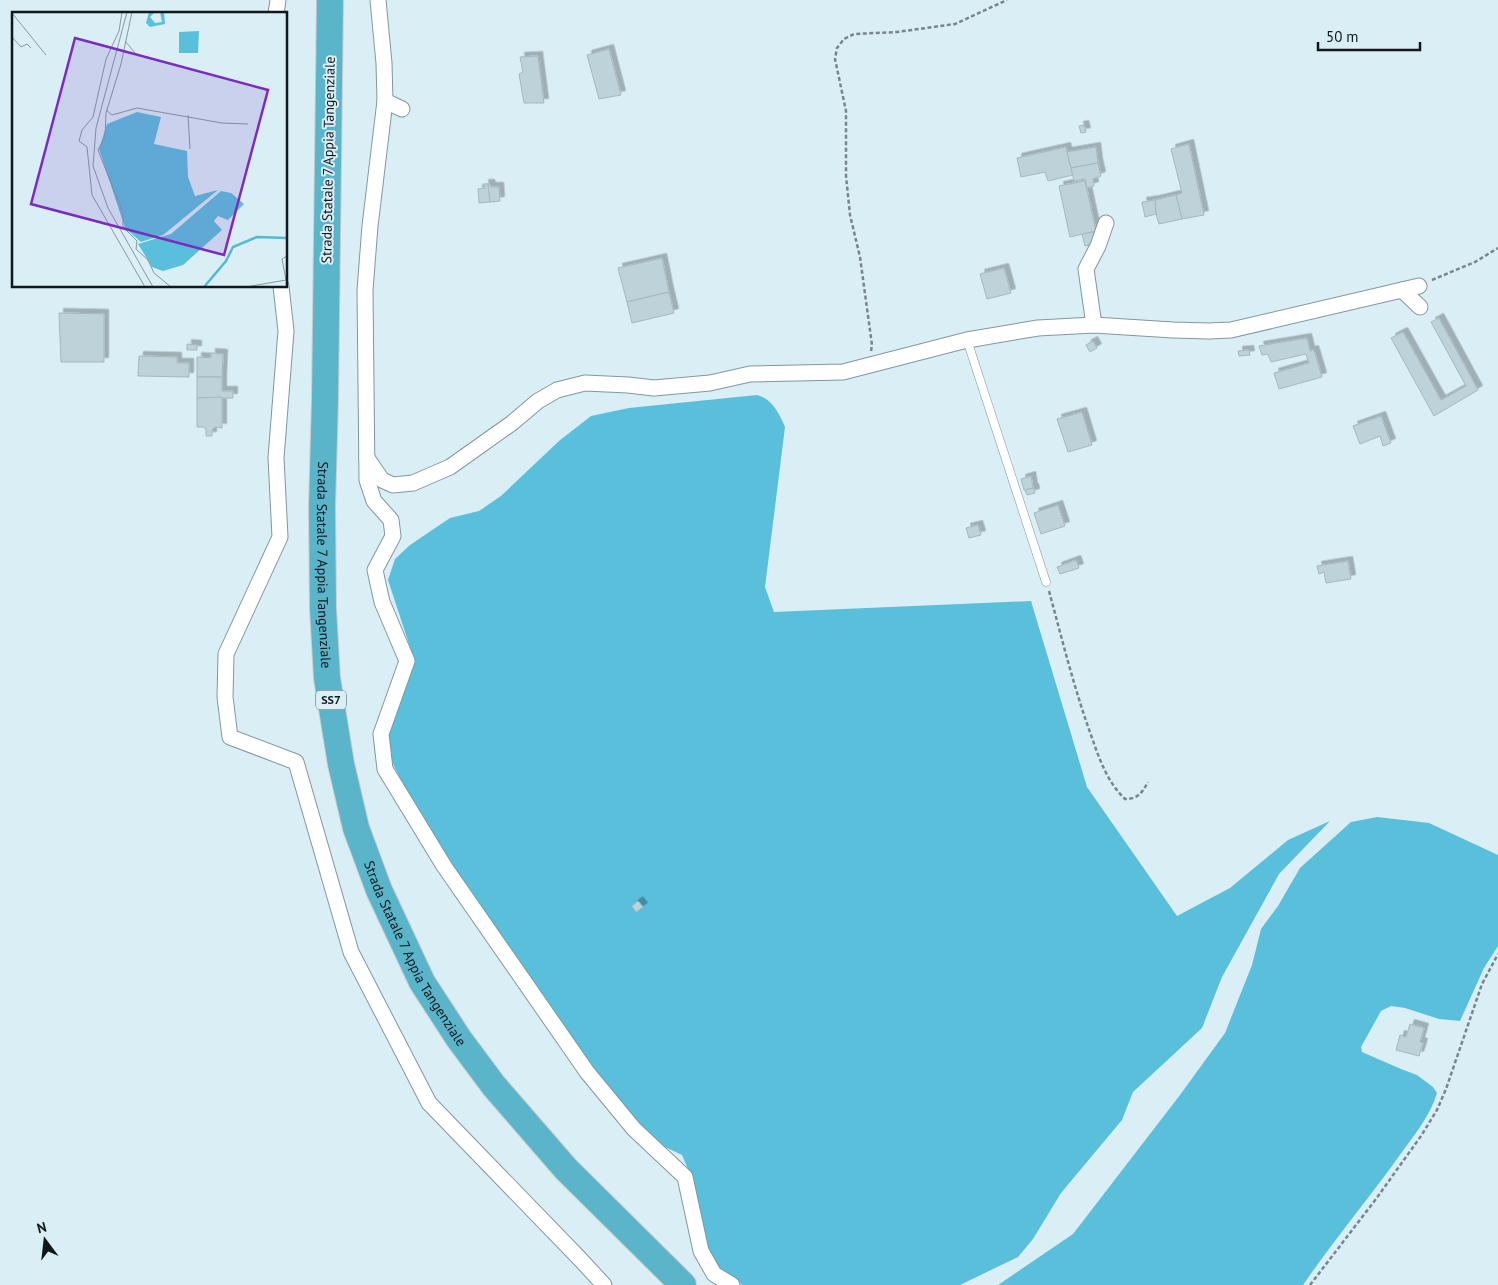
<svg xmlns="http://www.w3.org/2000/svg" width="1498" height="1285" viewBox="0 0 1498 1285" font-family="'PT Sans',sans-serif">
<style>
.forest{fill:#5abfdb}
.building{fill:#bdd2d9;stroke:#a4b8bf;filter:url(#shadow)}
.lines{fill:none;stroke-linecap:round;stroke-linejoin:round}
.service-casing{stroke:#83979d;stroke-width:9}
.minor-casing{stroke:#83979d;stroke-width:17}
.trunk-casing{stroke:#cbcccd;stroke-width:28}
.path{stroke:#78868b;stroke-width:2.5;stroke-dasharray:4 2.5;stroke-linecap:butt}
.service{stroke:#fff;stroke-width:8}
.minor{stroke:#fff;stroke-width:15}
.trunk{stroke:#5ab4ca;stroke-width:26}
.labels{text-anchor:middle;stroke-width:4;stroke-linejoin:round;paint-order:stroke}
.shield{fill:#d9eef5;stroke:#4d585c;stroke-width:1}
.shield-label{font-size:12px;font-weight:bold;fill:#11181b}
.street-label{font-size:14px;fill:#11181b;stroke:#d9eef5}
.inset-river{fill:none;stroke:#53b9d5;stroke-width:2.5}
.inset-road{fill:none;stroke:#89989e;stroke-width:1}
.view{fill:#7b2cbf;fill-opacity:0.15;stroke:#7b2cbf;stroke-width:2.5}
.inset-edge{fill:none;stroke:#11181b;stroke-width:2.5}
</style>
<defs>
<filter id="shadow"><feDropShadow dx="4.5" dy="-4.5" stdDeviation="0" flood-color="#0004"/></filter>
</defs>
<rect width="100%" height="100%" fill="#d9eef5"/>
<g class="forest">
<path d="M757,395C772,399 779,413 785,427L765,587L774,612L1031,601L1087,787L1177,916L1230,888L1288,840L1330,821L1279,874L1222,977L1202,1028L1133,1092L1122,1120L1061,1193L1033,1239L1018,1257L960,1285H743L727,1277L711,1261L688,1169L682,1155L663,1146L608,1095L452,868L411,800L391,760L386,741L409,671L411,650L388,580L395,559L410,545L450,518L479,511L501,496L559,441L591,416L629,408Z"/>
<path d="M1377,817L1429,823L1498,855V946L1484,968L1460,1021L1439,1019L1405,1008L1391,1006L1381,1011L1361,1047L1362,1052L1401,1069L1417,1075L1433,1087L1437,1093C1430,1116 1415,1134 1402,1152C1370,1197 1334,1240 1303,1285H998L1073,1234L1180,1095L1225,1033L1252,965L1261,929L1278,906L1300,868L1351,822Z"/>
</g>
<g class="building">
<path d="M609,49L621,95L599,99L587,55Z"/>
<path d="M538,56L544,103H524L519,74L523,72L520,57Z"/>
<path d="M1084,125L1086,132L1081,133L1079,126Z"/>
<path d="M1189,144L1204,215L1182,219L1176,195L1182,193L1171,149Z"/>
<path d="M1066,147L1073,175L1048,181L1045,172L1021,177L1017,158Z"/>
<path d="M1096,147L1098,163L1071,168L1067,152Z"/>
<path d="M1098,163L1101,176L1093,179L1094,186L1087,188L1085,179L1074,181L1071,168Z"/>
<path d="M1085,181L1096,231L1070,237L1059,186Z"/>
<path d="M484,184H488L490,202L479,203L478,189L485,188Z"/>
<path d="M488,184H490L491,187H499L500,201L490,202Z"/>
<path d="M1176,195L1182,219L1159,224L1156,214L1155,200Z"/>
<path d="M1155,200L1156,214L1145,217L1142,202Z"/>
<path d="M1093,232L1096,244L1085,246L1082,234Z"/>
<path d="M662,258L669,292L627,302L618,268Z"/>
<path d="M1004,268L1011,293L987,299L980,274Z"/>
<path d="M669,292L674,313L632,323L627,302Z"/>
<path d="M59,313L104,314V362H61Z"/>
<path d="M1439,318L1478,390L1434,416L1391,338L1403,332L1441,400L1466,386L1431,322Z"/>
<path d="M1307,338L1310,351L1314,350L1322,377L1279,389L1274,373L1309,363L1306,354L1271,362L1268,354L1262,355L1259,346Z"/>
<path d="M1093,341L1097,348L1090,352L1086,345Z"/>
<path d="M187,344L197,345V350H187Z"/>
<path d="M1249,350L1250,355L1239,356L1238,351Z"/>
<path d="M211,353L223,354L222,377H197V357L211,358Z"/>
<path d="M139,356L177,357V363H189V377L138,376Z"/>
<path d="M197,377H222V391H233V398H197Z"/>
<path d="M222,397V428L215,427L212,430V436H206V430L204,427H197V398Z"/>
<path d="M1082,412L1092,445L1068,452L1057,419Z"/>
<path d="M1381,416L1391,443L1383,446L1380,436L1360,444L1353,426Z"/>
<path d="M1031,476L1033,488L1024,490L1021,479Z"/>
<path d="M1034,488L1035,493L1027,495L1025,490Z"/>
<path d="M1058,505L1065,526L1041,534L1034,513Z"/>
<path d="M978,525L981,535L969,538L966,528Z"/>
<path d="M1076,560L1079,568L1060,574L1057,567Z"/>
<path d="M1348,561L1351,579L1326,583L1324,572L1319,574L1317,566Z"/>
<path d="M638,901L643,907L636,912L632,906Z"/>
<path d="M1410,1024L1424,1028L1420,1042L1423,1043L1419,1056L1396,1050L1400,1035L1406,1037Z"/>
</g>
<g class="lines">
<g class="service-casing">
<path id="service" d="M967,340L1046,582"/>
</g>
<g class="minor-casing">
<g id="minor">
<path d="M378,0L384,63L385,101L370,226L365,290L367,480L374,501L391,520L393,536L375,570L382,602L407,661L381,734L385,769L444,866L587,1072L634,1129L685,1177L701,1251L714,1274L732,1285"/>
<path d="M276,14L278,0"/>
<path d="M385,101L402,109"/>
<path d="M281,286L286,331L276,458L280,537L226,654L225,697L230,737L296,762L351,952L429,1103L581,1260L604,1285"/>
<path d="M1402,290L1420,307"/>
<path d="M1094,325L1086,269L1098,246L1106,223"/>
<path d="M367,458L382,480L393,485L413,483L450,467L512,423L538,401L557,390L585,383L628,385L654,388L710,383L750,374L843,372L967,340L1038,328L1094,325L1173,330L1209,331L1231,330L1419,286"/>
</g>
</g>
<g class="trunk-casing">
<g id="trunk">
<path id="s1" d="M330,0L325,399L322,507L323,609L327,678L341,764L356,828L379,890L422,982L459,1039L494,1086L566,1169L683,1285"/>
</g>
</g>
<g class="path">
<path d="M1432,280L1475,262L1498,248"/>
<path d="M871,351L872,345L860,257L850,215L846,176V111L835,59L837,48L844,39L854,34L897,32L955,24L1007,0"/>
<path d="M1049,591C1062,639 1074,688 1091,735C1099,758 1107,782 1125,799C1138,799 1142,793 1148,782"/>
<path d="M1310,1285L1376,1199L1421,1136L1437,1110L1446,1089L1482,984L1498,954"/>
</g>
<use href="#service" class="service"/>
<use href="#minor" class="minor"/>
<use href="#trunk" class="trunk"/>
</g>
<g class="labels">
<rect class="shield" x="316" y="690.5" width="30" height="19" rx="4"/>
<g class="shield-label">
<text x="331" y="704">SS7</text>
</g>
<g class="street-label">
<text transform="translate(328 160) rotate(-89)" y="5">Strada Statale 7 Appia Tangenziale</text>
<text dy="5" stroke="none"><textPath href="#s1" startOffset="565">Strada Statale 7 Appia Tangenziale</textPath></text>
<text dy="5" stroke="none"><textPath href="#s1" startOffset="970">Strada Statale 7 Appia Tangenziale</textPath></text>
</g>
</g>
<g transform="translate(12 12)">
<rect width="275" height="275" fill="#d9eef5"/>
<path d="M137,0H143L138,5L143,11L150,10L148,0H152L153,12L138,15L134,11ZM187,19L186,41H167V20ZM125,100L149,105L142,132L175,139L176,165L183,184L206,178L151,223L129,230L113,216L87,137L95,112ZM209,179L219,181L232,192L216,208L206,204L202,209L210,218L171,253L151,259L140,255L126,232L159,222Z" fill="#5abfdb"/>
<path class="inset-river" d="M192,275L214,249L221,235L245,225L275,226"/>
<path class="inset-road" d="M110,0L107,19L94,47L81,105L70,118L67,129L75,135L80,183L133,275M115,0L84,116L81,154L96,196L141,275M120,0L109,52L94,101L93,125L86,138L111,201V215L125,229L124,237L136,248L142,261L159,275M0,1L34,43M0,25L9,35L15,32L19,36M113,29L123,41M94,98L100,103L125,96L210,111L236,112M176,103L178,137M234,275L274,268L270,247L275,244"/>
<path class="view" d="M63,26L256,78L212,243L19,192Z"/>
<rect width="275" height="275" class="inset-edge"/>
</g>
<g transform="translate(45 1240) rotate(345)" stroke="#d9eef5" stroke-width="4" paint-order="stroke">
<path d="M0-4L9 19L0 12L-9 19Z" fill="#11181b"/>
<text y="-8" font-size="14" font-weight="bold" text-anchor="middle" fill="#11181b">N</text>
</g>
<path d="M1318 42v8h102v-8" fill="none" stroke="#11181b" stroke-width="2.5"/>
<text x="1326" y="42" font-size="15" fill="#11181b" stroke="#d9eef5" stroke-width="4" paint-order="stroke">50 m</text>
</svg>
